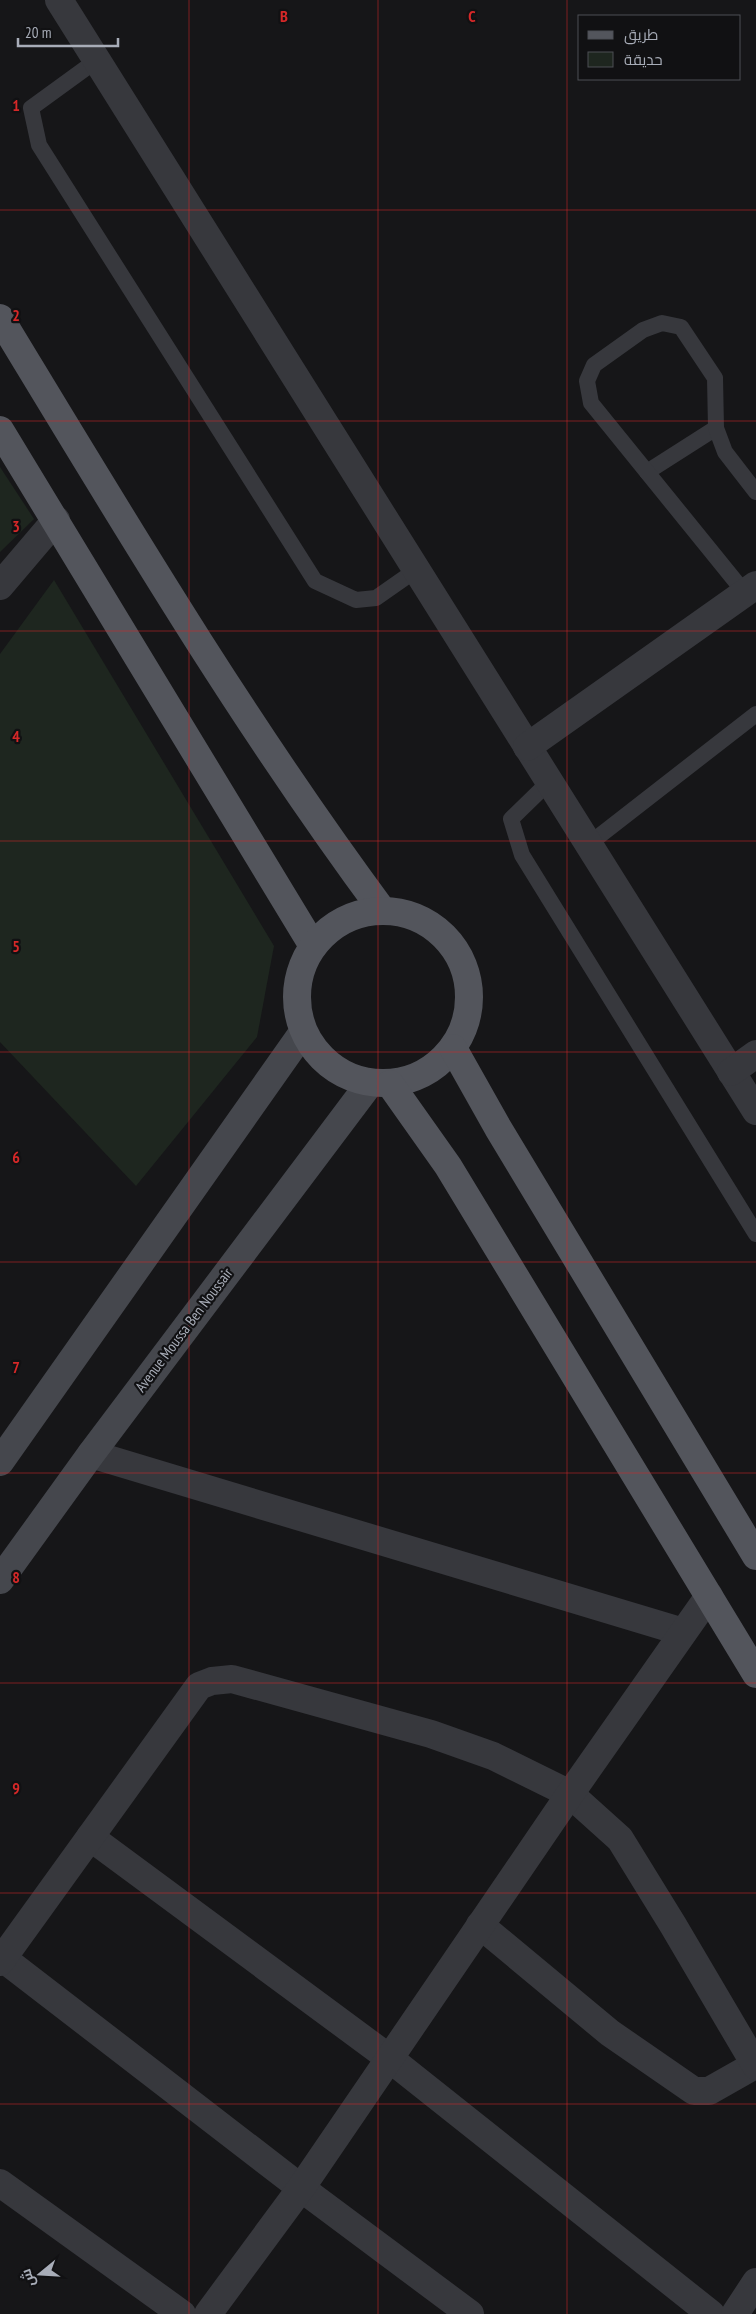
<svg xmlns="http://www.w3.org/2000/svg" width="756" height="2314" viewBox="0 0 756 2314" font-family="'PT Sans Narrow',Cairo,sans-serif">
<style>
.green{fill:#1e261f}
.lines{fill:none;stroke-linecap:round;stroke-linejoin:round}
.lane{stroke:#37383d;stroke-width:16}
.street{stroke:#37383d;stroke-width:28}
.secondary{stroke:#45474d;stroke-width:28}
.primary{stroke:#53555c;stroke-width:28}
.grid{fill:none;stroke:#d62828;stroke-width:1;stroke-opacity:0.55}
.labels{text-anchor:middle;stroke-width:4.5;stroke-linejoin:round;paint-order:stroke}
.street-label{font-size:15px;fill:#a8adb8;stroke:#111113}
.grid-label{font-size:16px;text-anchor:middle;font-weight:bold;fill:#d62828;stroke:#111113;stroke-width:4.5;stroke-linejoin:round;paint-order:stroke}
</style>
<rect width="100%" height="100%" fill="#161618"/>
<g class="green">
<path d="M0,467L34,519L0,552Z"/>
<path d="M54,580L274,946L257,1037L136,1186L0,1042V654Z"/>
</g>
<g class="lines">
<g class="lane">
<path d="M97,60L31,108L39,145L315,581L356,600L376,598L416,570"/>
<path d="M647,472L716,428"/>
<path d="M745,593L591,403L587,381L594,365L643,330L662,323L681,327L715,378L716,428L725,452L756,492"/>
<path d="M549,782L511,819L522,855L756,1234"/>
<path d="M589,844L756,714"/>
</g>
<g class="street">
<path d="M59,0L756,1111"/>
<path d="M0,586L56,520"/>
<path d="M527,747L756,585"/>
<path d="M731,1072L756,1054"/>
<path d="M91,1454L683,1632"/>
<path d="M90,1837L389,2058L711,2314"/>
<path d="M480,1925L610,2033L694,2091H709L755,2065"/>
<path d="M0,1956L301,2188L470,2314"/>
<path d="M0,1962L199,1686L212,1681L232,1679L431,1734L493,1756L570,1794L620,1839L673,1925L756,2066"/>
<path d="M0,2183L182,2314"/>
<path d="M208,2314L301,2188L570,1794L709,1596"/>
<path d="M735,2314L756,2282"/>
</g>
<g class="secondary">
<path d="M0,1462L303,1032"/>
<path d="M0,1580L91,1454L370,1083"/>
</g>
<g class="primary">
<path d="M0,318C122,519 242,721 382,910"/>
<path d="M0,430L313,946"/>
<circle cx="383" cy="997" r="86"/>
<path d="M453,1048L498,1128L756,1556"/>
<path d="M390,1084L448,1166L756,1674"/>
</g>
</g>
<path class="grid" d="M189,0V2314M378,0V2314M567,0V2314M0,210H756M0,421H756M0,631H756M0,841H756M0,1052H756M0,1262H756M0,1473H756M0,1683H756M0,1893H756M0,2104H756"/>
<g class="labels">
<g class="street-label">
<text transform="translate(184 1330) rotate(-53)" y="5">Avenue Moussa Ben Noussair</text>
</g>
</g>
<g class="grid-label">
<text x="284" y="22">B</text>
<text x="472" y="22">C</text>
<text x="16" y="111">1</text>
<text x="16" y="321">2</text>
<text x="16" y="532">3</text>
<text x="16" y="742">4</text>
<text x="16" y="952">5</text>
<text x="16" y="1163">6</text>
<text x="16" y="1373">7</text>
<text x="16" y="1583">8</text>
<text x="16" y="1794">9</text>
</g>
<rect x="578" y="15" width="162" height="65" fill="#111113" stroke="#4d4f55"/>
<rect x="588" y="31" width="25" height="8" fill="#53555c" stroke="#4d4f55"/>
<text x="624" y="40" font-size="15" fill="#a8adb8">طريق</text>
<rect x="588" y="52" width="25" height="15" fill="#1e261f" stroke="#4d4f55"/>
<text x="624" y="65" font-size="15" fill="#a8adb8">حديقة</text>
<g transform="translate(40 2274) rotate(252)" stroke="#111113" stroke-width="4" paint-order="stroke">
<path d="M0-4L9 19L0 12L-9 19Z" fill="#a8adb8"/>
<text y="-8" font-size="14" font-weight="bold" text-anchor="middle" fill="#a8adb8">ش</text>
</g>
<path d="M18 38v8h100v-8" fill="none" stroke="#a8adb8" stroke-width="2.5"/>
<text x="25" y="38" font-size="15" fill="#a8adb8" stroke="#111113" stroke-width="4" paint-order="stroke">20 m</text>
</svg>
